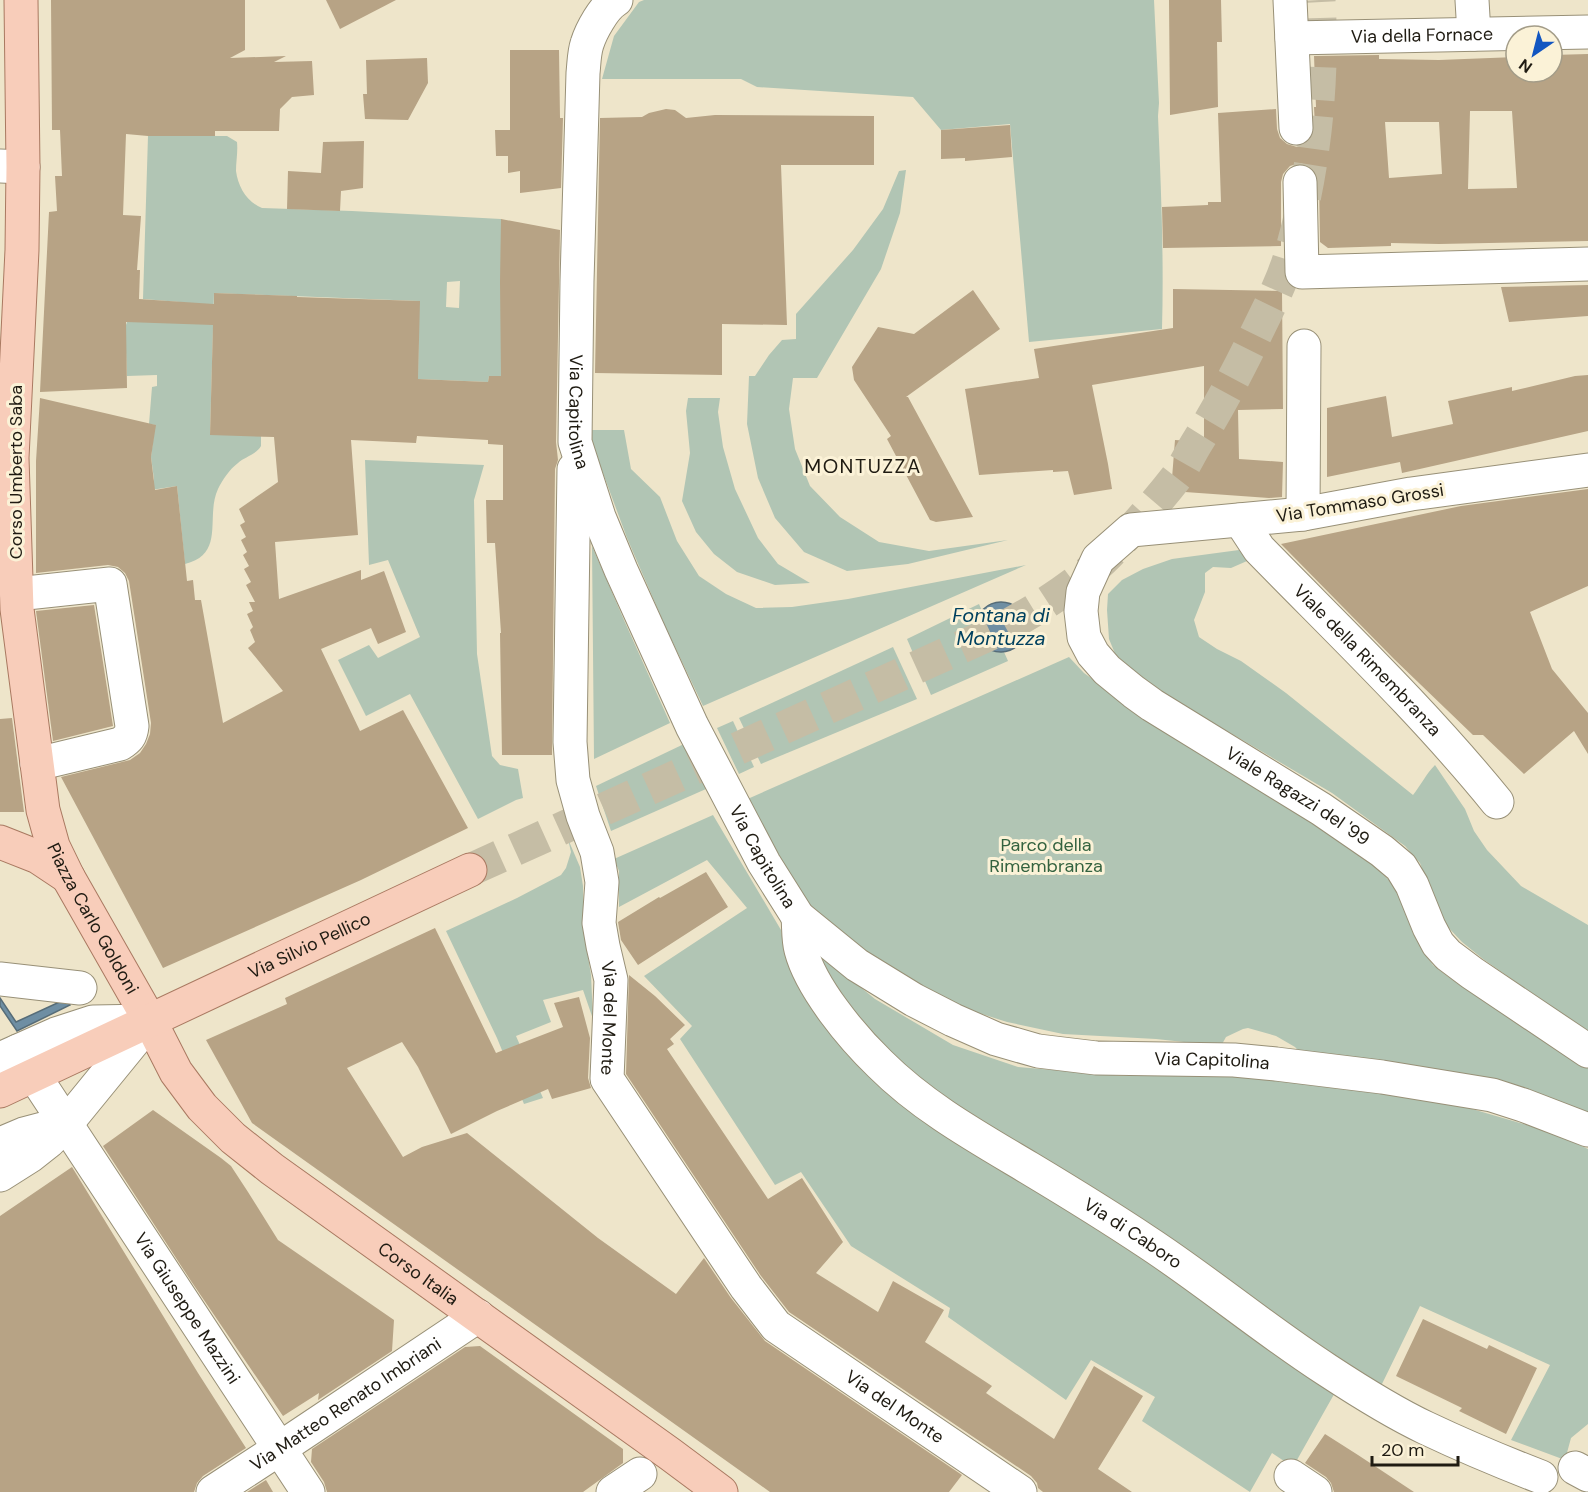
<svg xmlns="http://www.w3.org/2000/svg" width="1588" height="1492" viewBox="0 0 1588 1492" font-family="'DM Sans',sans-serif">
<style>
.green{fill:#b1c5b4;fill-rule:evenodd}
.water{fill:#6e8ea3;stroke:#566c78;stroke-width:1.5}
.building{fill:#b7a385;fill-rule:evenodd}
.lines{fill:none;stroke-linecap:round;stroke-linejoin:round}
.major-tunnel{stroke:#c5bda5;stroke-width:33;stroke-dasharray:33 16;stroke-linecap:butt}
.minor-casing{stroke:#989077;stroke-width:35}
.major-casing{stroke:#a97961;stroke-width:35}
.minor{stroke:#fff;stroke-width:33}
.major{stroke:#f8cdba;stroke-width:33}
.labels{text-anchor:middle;stroke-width:6;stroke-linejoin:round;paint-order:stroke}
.street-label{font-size:18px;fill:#1f1b12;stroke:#fbf2d7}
.park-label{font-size:18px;fill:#33623f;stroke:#fbf2d7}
.neighbourhood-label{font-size:20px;letter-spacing:1.5px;fill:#1f1b12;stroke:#fbf2d7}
.water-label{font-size:20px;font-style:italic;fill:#01415f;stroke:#fbf2d7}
</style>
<rect width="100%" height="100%" fill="#eee5ca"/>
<g class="green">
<path d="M644,0H1154L1159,103L1158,116C1161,187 1164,258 1162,329L1029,342L1010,124L941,130L913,97L757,87L741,79H602L614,36L639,2Z"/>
<path d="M148,136H227L237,142C238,152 236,161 236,171C238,187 247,202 262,208L352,211L501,219V339L545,378L489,376L488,382L418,379L419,301L214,293L210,434L261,436C261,438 261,444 261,446C257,454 244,457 238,463C229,470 223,479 218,489C205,517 226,554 185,564L177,486L151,490L154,479L151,457L155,425L149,424L152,387L157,386V375L127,376L126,352L107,324L126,325L127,322L180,302L143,299ZM460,281L459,308L446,307L447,282Z"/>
<path d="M906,170L900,213L881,269L817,378H793L789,409L795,449L810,486L840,517L879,542L929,551L1008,540L908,564L847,571L804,552L775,518L758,478L747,424L749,376H755L769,355L782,340L796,339V314L853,250L883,209L899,171Z"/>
<path d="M688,398H720L718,412L723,447L735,489L758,538L778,564L810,583L775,585L737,572L714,554L696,532L682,501L690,453L686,411Z"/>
<path d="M587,430H624L631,469L660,497L677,541L699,576L726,594L756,608L792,607L848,599L1026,565L703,706L665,626L627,538Z"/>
<path d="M365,460L484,465L474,500L477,654L492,756L500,765L518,769L523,798L516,800L478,819L410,694L366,716L338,660L369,645L378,658L420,637L388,560L369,565Z"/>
<path d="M592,546L624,620L670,723L594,759Z"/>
<path d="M1239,550L1247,561L1231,568L1213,567L1205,573V592L1194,620L1199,637L1217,649L1241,661L1286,693L1413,795C1421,785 1426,774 1435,765L1465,809L1474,831L1487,850L1521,886L1588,925V1032L1483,959L1462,942L1446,925L1436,906L1420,863L1405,846L1332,793L1161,692L1125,666L1116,656L1109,639L1107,610L1108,594L1122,580L1143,569L1172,559Z"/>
<path d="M979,604L982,611L977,620L976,628L995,651L1004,652L1008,661L931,695L907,639Z"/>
<path d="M893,647L917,699L761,764L739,718Z"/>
<path d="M1069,657L1084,673L1151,721L1365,857L1400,891L1425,954L1433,965L1447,976L1588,1067V1118L1302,1055L1295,1047L1276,1036L1248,1028L1243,1029L1226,1037L1221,1046L1156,1039L1063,1034L1007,1022L963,1008L918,986L877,961L817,917L743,801Z"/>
<path d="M733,721L754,767L739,774L717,728Z"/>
<path d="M684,744L706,789L611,831L596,786Z"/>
<path d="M713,815L781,930L785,953L833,1032L1101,1230L1337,1389L1293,1467L1272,1453L1250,1492L1142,1421L1155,1397L1091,1360L1066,1400L948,1317L950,1308L851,1246L801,1172L775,1185L680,1039L692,1026L644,976L747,908L707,860L619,907V871L614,859Z"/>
<path d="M568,839L580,867L583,886L584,932L591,975L593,1019L583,990L543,1000L551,1022L516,1036L543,1098L524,1104L497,1038L446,931L517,898L561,875L566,868L571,852Z"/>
<path d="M823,958L826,959L875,999L953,1045L1018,1067L1124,1076H1233L1335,1087L1455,1104L1551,1132L1588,1149V1424L1571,1438L1565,1460L1511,1440L1550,1365L1420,1306L1381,1386L932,1095L862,1026L822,964L820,960Z"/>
</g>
<g class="water">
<circle cx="1001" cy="627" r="25"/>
<path d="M0,998L16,1022L66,999L70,1005L17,1031L0,1006Z"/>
</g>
<g class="building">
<path d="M51,0H245V50L230,58L286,56L274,62L312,61L314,95L292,97L280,109L279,131H215V136H148L126,134L123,215L141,216L137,270H140L139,299L214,304V293L297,296V297L420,301L418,379L488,382L489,376H501L500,282L501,219L560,230L556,442L558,460L555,469L552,755H502L500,633H501L495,543H487L486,500H503V445L488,444V440L417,436L416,443L351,440L358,535L275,542L279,599L361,570V580L384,571L406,632L378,644L371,628L321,649L360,731L403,710L468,828L361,880L163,968L61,777L130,760L140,753L146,744L150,734L151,723L129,581L125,573L118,567L108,565L36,573V461L40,398L156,425L151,457L155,490L177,486L187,581L193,580L195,600H201L223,723L283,691L248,648L255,642L250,630L253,627L247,614L253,611L249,602H255L246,585L251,582L244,569L249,566L243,555L247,552L241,540L246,537L240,525L245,522L239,509L278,482L274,437L210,435L213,325L126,322L127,388L40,392L49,212L57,211L55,176H62L60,130H52Z"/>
<path d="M326,0H396L340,29Z"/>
<path d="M1169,0H1221L1222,42H1217L1218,107L1170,115Z"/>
<path d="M510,50H559L560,118H563L561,188L520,193V171L508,173V156H496L495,130H510Z"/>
<path d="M1588,54V241L1439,244L1391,243V246L1328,248L1320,242L1319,182L1316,173L1309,166L1300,163L1290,166L1283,174L1281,182V246L1163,248L1162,207L1208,205V202H1221L1218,113L1276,109L1277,129L1280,138L1287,144L1297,147L1306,144L1312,137L1315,127L1314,107H1316L1314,56L1379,55V59L1439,60L1516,57V72H1552V55ZM1470,111H1512L1517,188L1468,189ZM1385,122H1439L1442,174L1389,178Z"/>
<path d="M427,58L428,83L408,120L365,119L363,94H367L366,60Z"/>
<path d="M666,109L675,110L686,118L715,115L874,116V165H781L787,325L722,324V375L595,373L600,118L642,117L649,113Z"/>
<path d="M1010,125L1012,157L965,161V158L941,159V130Z"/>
<path d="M364,141L363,188L341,191L340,211L287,209L288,171L321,173L323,142Z"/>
<path d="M1588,285V316L1509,322L1501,287Z"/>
<path d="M1173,289L1282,291L1283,409L1238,410L1239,459L1283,462L1282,497L1269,498L1171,491L1175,440L1204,442V366L1092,385L1108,464L1112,489L1074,495L1068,471L1053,472V470L979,475L965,389L1039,378L1034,349L1173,328Z"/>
<path d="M973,290L1000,329L906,397H908L973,517L936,522L930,520L887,439L891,436L854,380L852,367L878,327L914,334Z"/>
<path d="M1588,375V431L1402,473L1400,462L1327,477V408L1386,396L1392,437L1453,424L1448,401L1512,387V391L1575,376Z"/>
<path d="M1588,489V586L1530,612L1552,669L1588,713V754L1574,731L1524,774L1483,735H1473L1394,659L1281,544L1461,506Z"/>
<path d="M94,605L113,726L53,741L36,611Z"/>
<path d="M12,718L24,812H0V719Z"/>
<path d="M706,872L728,907L638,965L621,940L618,922L659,897L660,898Z"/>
<path d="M435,928L496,1053L563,1027L554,1003L579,997L590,1038L588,1078L591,1088L552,1099L548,1089L497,1111L451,1134L418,1067L402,1042L347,1068L403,1157L422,1147L467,1133L598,1238L676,1294L704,1258L731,1298L765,1341L962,1475L949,1492H770L252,1123L206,1040L287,1004L285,998Z"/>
<path d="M629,975L655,996L685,1025L670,1039L674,1044L667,1049L768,1199L802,1178L843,1242L816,1273L878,1312L893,1281L944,1310L925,1342L992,1386L986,1393L1054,1439L1094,1366L1143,1396L1098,1469L1132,1492H1043L1038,1488L1037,1483L1031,1476L789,1312L761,1276L626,1074Z"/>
<path d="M153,1110L221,1158L231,1166L248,1192L278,1240L394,1320L392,1351L318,1400L319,1393L283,1416L191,1281L103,1146Z"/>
<path d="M72,1167L198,1373L246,1448L203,1476L197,1483L194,1492H0V1216Z"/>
<path d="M1423,1319L1487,1349L1489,1345L1537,1368L1506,1434L1459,1411L1462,1408L1396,1376Z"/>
<path d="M480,1346L623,1449V1463L583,1492H327L324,1482L311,1462L312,1449L465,1347Z"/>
<path d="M1325,1434L1358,1455L1414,1492H1334L1331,1483L1326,1477L1305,1463Z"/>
<path d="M266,1480L273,1492H247Z"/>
</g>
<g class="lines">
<path class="major-tunnel" d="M470,870L1001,629C1035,611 1066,591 1096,566C1107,557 1117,545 1128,534C1145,515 1162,496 1178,475C1185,465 1190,454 1196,444C1218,409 1237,373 1255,336C1268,309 1283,281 1291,252C1314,173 1324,82 1319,0"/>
<g class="minor-casing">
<g id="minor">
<path id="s1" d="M616,0C604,7 591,31 587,44C584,53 584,64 583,73L577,281L575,442L599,517L621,570L692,726L764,863L798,917L857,965L914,1000L953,1020L996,1039L1038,1051L1096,1058L1234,1060L1276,1064L1382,1077L1492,1095L1523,1105L1588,1130"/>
<path d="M1290,0L1296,128"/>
<path d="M1472,0L1474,34"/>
<path id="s2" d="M1292,38L1588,32"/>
<path d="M0,166L23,167"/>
<path d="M1300,182L1302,272L1588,264"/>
<path id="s3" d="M574,469L570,742L573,780L583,816L597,852L602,882L599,923L603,946L611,980L607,1079L746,1287L776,1326L1020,1492"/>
<path id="s4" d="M1588,470L1411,494L1303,514L1131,530L1098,559L1083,592L1081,611L1084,637L1093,654L1107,670L1134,692L1152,705L1321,809L1382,851L1401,867L1412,885L1429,927L1438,944L1448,955L1472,973L1588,1051"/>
<path d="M1303,514L1304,346"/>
<path id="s5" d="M1240,520L1259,549C1340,632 1424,712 1497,802"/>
<path d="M17,594L110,584L132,726C131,736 128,739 120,744L37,764"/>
<path id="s6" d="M798,917C799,928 798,939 801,950C811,988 852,1037 880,1064C923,1107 977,1137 1029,1168C1069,1192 1108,1216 1147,1242C1208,1282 1265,1330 1327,1370C1359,1391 1392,1412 1426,1428C1464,1446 1502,1462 1541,1477"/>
<path d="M0,979L80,988"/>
<path id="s7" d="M18,1051L308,1492"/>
<path d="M0,1059L56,1034L93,1022L150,1021"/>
<path d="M0,1144L24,1134L58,1125"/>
<path d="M0,1175L30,1156L49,1141L66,1124L150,1021"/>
<path d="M1575,1468L1588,1475"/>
<path d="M1291,1476L1315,1492"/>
<path id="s8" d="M213,1492L279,1449L478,1316"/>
<path d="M613,1492L640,1474"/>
</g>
</g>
<g class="major-casing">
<g id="major">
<path id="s9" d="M21,0L23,167L22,250L12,458L17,609L43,810L53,846L68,877L150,1021L176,1072L202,1107L233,1138L272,1169L670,1454L721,1492"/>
<path d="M0,842L38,857L68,877"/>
<path id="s10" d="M0,1091L470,870"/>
</g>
</g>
<use href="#minor" class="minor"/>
<use href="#major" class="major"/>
</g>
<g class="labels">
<g class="street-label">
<text dy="6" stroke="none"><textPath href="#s2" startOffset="130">Via della Fornace</textPath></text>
<text dy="6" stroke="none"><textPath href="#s1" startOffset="422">Via Capitolina</textPath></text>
<text transform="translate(16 472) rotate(-90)" y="6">Corso Umberto Saba</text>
<text transform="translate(1360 503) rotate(-9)" y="6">Via Tommaso Grossi</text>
<text dy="6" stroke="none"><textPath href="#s5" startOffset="190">Viale della Rimembranza</textPath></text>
<text dy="6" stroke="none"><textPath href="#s4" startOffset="856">Viale Ragazzi del '99</textPath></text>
<text dy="6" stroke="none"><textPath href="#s1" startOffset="908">Via Capitolina</textPath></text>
<text dy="6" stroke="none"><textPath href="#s9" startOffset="932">Piazza Carlo Goldoni</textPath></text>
<text dy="6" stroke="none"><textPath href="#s10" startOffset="342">Via Silvio Pellico</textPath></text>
<text dy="6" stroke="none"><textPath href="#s3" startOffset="555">Via del Monte</textPath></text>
<text dy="6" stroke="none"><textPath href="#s1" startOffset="1430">Via Capitolina</textPath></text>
<text dy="6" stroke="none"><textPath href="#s6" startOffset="478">Via di Caboro</textPath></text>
<text dy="6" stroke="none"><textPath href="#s9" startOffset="1424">Corso Italia</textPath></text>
<text dy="6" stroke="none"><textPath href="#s7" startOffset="308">Via Giuseppe Mazzini</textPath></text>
<text dy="6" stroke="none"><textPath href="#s8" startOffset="159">Via Matteo Renato Imbriani</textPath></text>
<text dy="6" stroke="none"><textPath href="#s3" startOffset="1059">Via del Monte</textPath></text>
</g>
<g class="park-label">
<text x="1046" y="851">Parco della<tspan x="1046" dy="21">Rimembranza</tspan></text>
</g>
<g class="neighbourhood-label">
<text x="863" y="473">MONTUZZA</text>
</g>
<g class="water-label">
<text x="1001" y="622">Fontana di<tspan x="1001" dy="23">Montuzza</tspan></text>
</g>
</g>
<g transform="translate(1534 54) rotate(215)"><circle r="28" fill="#fbf2d7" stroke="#a39c88" stroke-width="1.5"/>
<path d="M0-4.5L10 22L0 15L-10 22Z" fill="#1256c1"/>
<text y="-9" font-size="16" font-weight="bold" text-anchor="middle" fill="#1f1b12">N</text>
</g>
<path d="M1372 1456v9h86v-9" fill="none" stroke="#1f1b12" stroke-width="3"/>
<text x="1381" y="1456" font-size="18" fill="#1f1b12" stroke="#fbf2d7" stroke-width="4.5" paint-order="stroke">20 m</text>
</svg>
